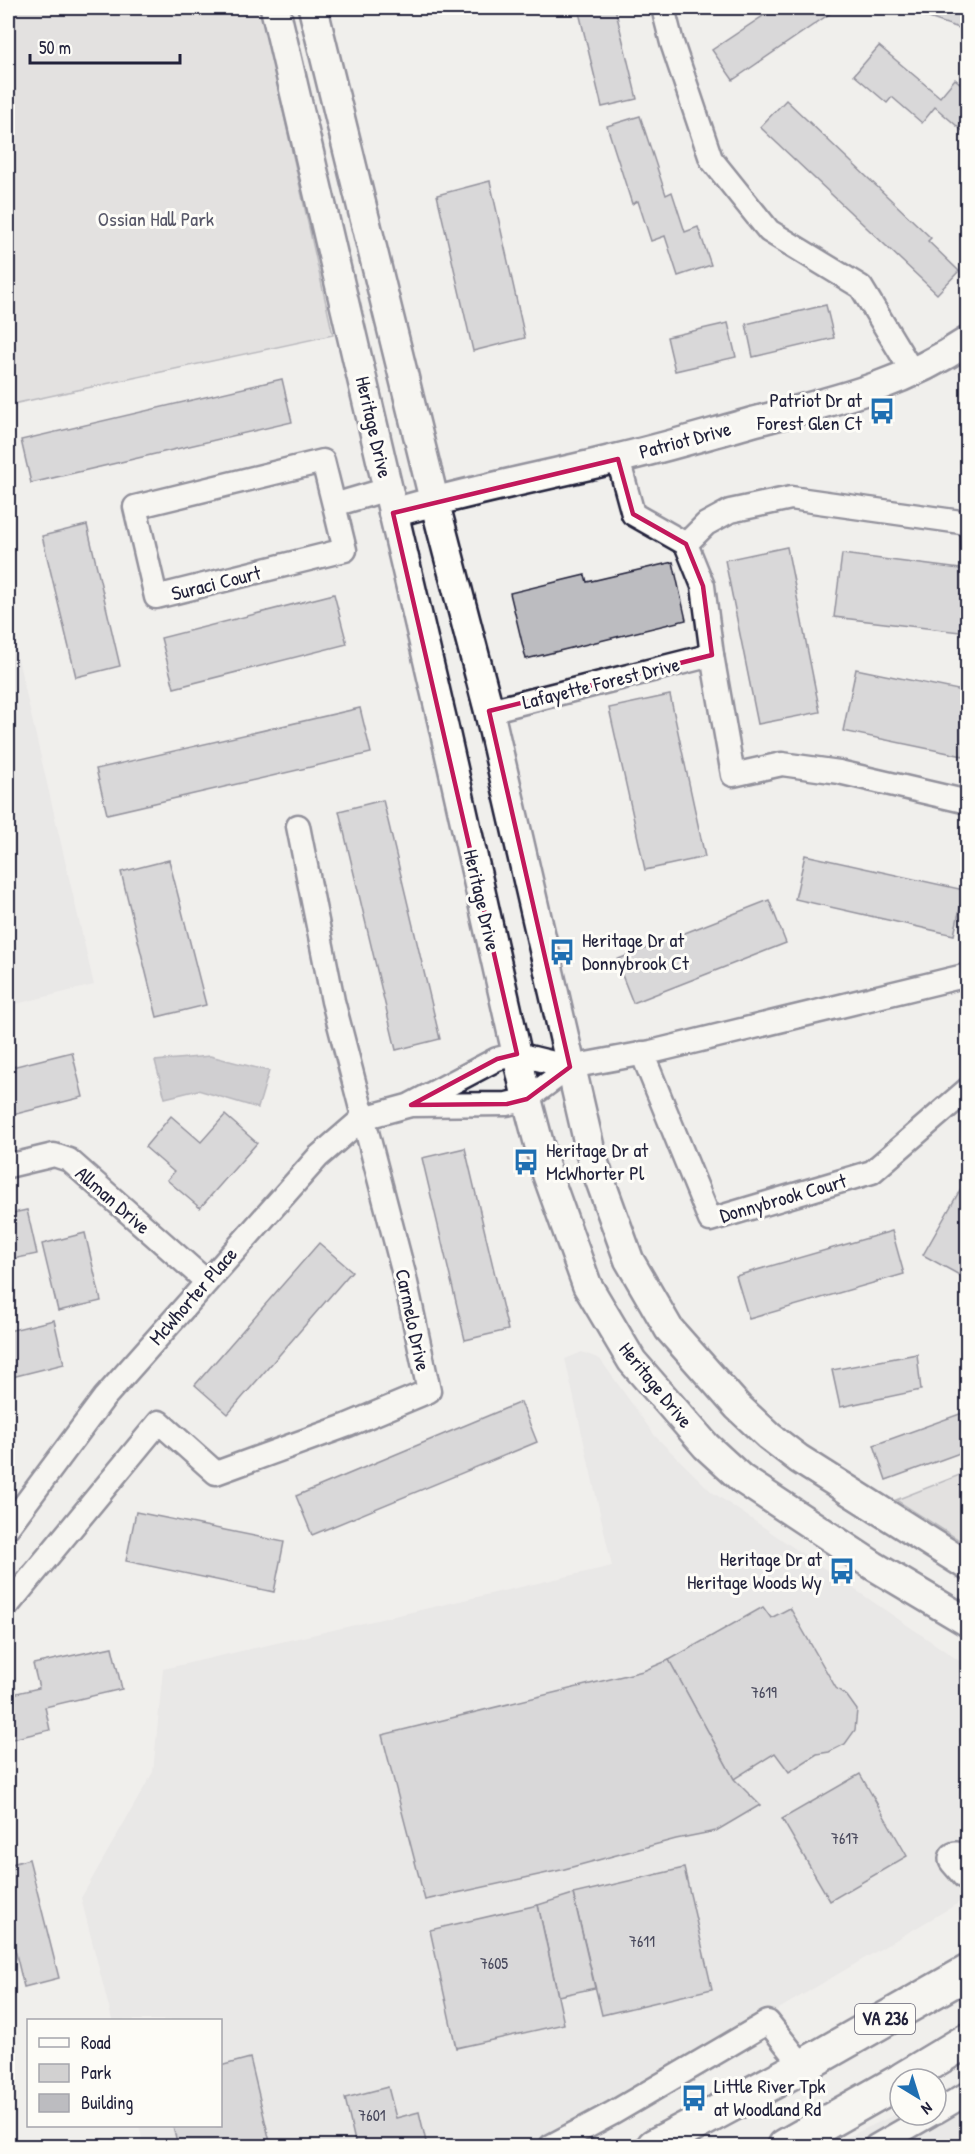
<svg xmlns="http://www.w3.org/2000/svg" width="975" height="2154" viewBox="0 0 975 2154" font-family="'Patrick Hand',sans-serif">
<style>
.built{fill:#e0e0df}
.green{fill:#d2d1d1;stroke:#7a7a86;stroke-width:1.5}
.water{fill:#a9a9b0;stroke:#737381;stroke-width:1.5}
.building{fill:#bcbcc0;stroke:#22223b;stroke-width:1.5}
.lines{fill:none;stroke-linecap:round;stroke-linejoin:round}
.minor-casing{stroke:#22223b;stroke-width:27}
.tertiary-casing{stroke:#22223b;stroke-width:33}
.primary-casing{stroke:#22223b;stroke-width:38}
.minor{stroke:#fdfcf7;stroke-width:22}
.tertiary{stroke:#fdfcf7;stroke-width:28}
.primary{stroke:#fdfcf7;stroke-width:33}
.marked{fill:none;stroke:#c2185b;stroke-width:4.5;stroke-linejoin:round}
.labels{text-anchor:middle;stroke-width:6;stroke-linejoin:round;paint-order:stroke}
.number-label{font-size:16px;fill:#48485c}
.shield{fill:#fdfcf7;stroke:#646373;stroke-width:1.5}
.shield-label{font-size:18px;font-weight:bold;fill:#22223b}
.park-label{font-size:20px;fill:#575768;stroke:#fdfcf7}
.poi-label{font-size:20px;fill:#22223b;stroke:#fdfcf7;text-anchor:start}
.street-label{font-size:20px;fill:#22223b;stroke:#fdfcf7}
</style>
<rect width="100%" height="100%" fill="#f0efec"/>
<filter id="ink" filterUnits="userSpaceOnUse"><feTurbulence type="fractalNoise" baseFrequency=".0167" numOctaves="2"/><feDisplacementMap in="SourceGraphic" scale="12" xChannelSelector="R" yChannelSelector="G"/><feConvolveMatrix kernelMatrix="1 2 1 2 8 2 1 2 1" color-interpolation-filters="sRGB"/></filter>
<g filter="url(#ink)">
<g class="built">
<path d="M8,616L94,985L8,1006Z"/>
<path d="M582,1352L600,1359L655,1436L712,1492L967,1666V1898L721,2043L722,2055L539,2146H144L139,2126H220V2020H112L81,1898L153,1772L163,1669L612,1566L565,1359Z"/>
<path d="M967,2078V2146H829L900,2112V2115H936V2094Z"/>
</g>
<g class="green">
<path d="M8,8H260L333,335L8,405Z"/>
<path d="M967,1472V1545L896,1500Z"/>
</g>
<path class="water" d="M210,1056L269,1071L258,1108L198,1090L165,1098L155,1061Z"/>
<g class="building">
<path d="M578,8H615L637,99L602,107Z"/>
<path d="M775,8H838L733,80L712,50Z"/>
<path d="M899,8H968V31Z"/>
<path d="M879,46L940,97L955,79L968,90V130L965,133L935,107L922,123L892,97L887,103L854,75Z"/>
<path d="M786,100L931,238L928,241L959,271L937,294L760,127Z"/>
<path d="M640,116L666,195L672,192L685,232L698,227L711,265L678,276L665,236L651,241L638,201L632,204L607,126Z"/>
<path d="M490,181L525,338L473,351L437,195Z"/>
<path d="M826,305L834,338L753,357L746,324Z"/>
<path d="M728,323L736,357L675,371L667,337Z"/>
<path d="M282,379L292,422L31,483L21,440Z"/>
<path d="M87,525L120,666L76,677L42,536Z"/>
<path d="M787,547L820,712L758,724L725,560Z"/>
<path d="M842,554L968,570V633L834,617Z"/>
<path d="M673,562L686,620L526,659L510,593L585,575L587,582Z"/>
<path d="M334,594L347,644L174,688L161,638Z"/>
<path d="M856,669L968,692V757L843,731Z"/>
<path d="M670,695L705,857L645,870L609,708Z"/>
<path d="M360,708L371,753L107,814L96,769Z"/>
<path d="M383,800L440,1039L396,1050L339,811Z"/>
<path d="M805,855L964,890L954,935L795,899Z"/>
<path d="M169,860L206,1005L157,1017L121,872Z"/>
<path d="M769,900L786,943L633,1003L616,960Z"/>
<path d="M72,1052L83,1097L8,1116V1068Z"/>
<path d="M225,1115L257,1143L200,1208L167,1180L174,1172L145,1147L171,1116L201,1142Z"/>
<path d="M465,1148L508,1330L465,1340L422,1158Z"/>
<path d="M968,1176V1270L963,1277L923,1255Z"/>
<path d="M27,1210L37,1254L8,1260V1214Z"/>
<path d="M892,1231L904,1274L749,1319L736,1276Z"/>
<path d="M85,1233L101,1301L58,1311L42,1244Z"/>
<path d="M319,1243L352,1271L228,1414L195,1385Z"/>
<path d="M54,1320L64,1364L8,1378V1331Z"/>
<path d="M917,1354L921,1390L840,1407L832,1370Z"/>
<path d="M521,1402L537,1442L312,1535L296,1496Z"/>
<path d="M968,1411V1450L886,1480L874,1445Z"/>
<path d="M136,1512L284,1542L274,1592L126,1561Z"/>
<path d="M763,1607L771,1618L790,1608L836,1688L847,1696L857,1710L855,1730L845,1744L829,1752L817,1754L789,1772L775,1753L734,1779L669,1660Z"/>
<path d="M112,1647L122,1689L45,1707L50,1730L8,1740V1695L39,1688L33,1664Z"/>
<path d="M669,1660L734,1779L760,1805L716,1831L676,1839L561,1870L425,1900L382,1735L643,1671Z"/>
<path d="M860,1774L907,1856L830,1901L782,1819Z"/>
<path d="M29,1859L59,1978L24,1987L8,1921V1865Z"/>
<path d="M684,1868L712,1989L602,2015L573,1894Z"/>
<path d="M573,1894L595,1988L558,1996L538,1905Z"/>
<path d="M538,1905L564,2024L456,2048L430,1930Z"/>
<path d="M250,2058L271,2146H178L173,2126H220V2066Z"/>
<path d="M388,2087L396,2118L419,2112L427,2146H356L345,2098Z"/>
</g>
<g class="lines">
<g class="minor-casing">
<g id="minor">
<path d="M663,8L672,43L711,159L769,231L861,287L913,373"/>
<path d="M334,505L345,550L156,597L135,507L323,461L334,505L388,489"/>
<path d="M686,544L706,524L730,511L791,498L968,523"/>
<path d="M712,655L733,775L782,764L839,772L968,802"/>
<path d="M489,711L712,655L703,586L686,544L633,514L618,459"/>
<path d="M642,1053L710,1220L872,1172L968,1089"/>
<path d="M412,1104L497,1059L517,1054L570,1067L651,1052L968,975"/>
<path d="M8,1166L54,1155L69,1160L206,1281"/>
<path d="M8,1527L104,1398L318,1157L363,1118L411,1105L507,1104L527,1099L570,1067"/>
<path d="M8,1605L159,1422L216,1473L348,1425L429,1391L405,1278L333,1001L298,826"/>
<path d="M936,2112L968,2093"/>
<path d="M551,2146L613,2113L768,2022L803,2066"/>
<path d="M876,2146L930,2115"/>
</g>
</g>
<g class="tertiary-casing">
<g id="tertiary">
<path d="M275,8L443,724L527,1099L547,1174L587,1285L632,1361L706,1446L742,1479L874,1566L968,1622"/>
<path d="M313,8L434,500L489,711L592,1158L629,1260L669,1329L738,1407L769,1436L799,1459L968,1566"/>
<path d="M393,513C466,491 541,477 615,459C664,448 712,433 760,420C836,400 901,386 968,341"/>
</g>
</g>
<g class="primary-casing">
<g id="primary">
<path d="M956,1859L968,1873"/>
<path d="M903,2079L968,2040"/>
<path d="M654,2146L803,2066L968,1972"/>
<path d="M785,2146L900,2081"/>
</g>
</g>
<use href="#minor" class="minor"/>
<use href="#tertiary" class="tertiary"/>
<use href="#primary" class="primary"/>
</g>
</g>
<path d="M0 0H975V2154H0ZM618,459L633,514L686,544L703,586L712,655L489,711L570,1067L527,1099L507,1104L411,1105L497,1059L517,1054L393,513Z" fill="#f0efec" fill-opacity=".55" fill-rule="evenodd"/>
<path class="marked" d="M618,459L633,514L686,544L703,586L712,655L489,711L570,1067L527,1099L507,1104L411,1105L497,1059L517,1054L393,513Z"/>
<defs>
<g id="bus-bare" transform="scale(2.07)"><path d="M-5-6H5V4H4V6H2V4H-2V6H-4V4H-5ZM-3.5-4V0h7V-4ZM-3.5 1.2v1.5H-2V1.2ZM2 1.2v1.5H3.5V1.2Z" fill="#1f6fb2" stroke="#fdfcf7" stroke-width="2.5" paint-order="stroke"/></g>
</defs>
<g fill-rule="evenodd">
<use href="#bus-bare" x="882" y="411"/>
<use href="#bus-bare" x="562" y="952"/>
<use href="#bus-bare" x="526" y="1162"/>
<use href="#bus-bare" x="842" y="1571"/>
<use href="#bus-bare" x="694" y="2098"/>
</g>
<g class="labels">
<g class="number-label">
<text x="764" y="1698">7619</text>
<text x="845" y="1844">7617</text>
<text x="642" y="1947">7611</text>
<text x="494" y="1969">7605</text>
<text x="372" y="2121">7601</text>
</g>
<rect class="shield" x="855" y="2004" width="60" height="30" rx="4.5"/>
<g class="shield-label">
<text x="885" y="2025">VA 236</text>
</g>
<g class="park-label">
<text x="156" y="226">Ossian Hall Park</text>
</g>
<g class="poi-label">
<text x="862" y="407" text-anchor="end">Patriot Dr at<tspan x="862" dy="23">Forest Glen Ct</tspan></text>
<text x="582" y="947">Heritage Dr at<tspan x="582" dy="23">Donnybrook Ct</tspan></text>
<text x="546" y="1157">Heritage Dr at<tspan x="546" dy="23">McWhorter Pl</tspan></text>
<text x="822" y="1566" text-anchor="end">Heritage Dr at<tspan x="822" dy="23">Heritage Woods Wy</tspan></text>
<text x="714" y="2093">Little River Tpk<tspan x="714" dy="23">at Woodland Rd</tspan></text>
</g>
<g class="street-label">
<text transform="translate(374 427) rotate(77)" y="7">Heritage Drive</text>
<text transform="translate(685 440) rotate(-15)" y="7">Patriot Drive</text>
<text transform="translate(216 583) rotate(-14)" y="7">Suraci Court</text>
<text transform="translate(601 683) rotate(-14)" y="7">Lafayette Forest Drive</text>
<text transform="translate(482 900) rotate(77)" y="7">Heritage Drive</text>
<text transform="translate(783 1198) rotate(-16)" y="7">Donnybrook Court</text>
<text transform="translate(113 1200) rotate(41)" y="7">Allman Drive</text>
<text transform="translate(193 1296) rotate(-49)" y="7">McWhorter Place</text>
<text transform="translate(413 1320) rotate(78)" y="7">Carmelo Drive</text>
<text transform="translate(656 1385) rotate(51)" y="7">Heritage Drive</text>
</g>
</g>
<rect width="975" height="2154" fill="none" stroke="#fdfcf7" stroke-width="30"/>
<rect x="15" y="15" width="945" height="2124" fill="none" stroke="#22223b" stroke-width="2" filter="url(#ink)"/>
<rect x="27" y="2019" width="195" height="108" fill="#fdfcf7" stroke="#a5a5ac" stroke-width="1.5"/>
<rect x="39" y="2038" width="30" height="9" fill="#fdfcf7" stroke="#a5a5ac" stroke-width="1.5"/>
<text x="81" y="2049" font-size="18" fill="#22223b">Road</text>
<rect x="39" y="2064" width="30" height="18" fill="#d2d1d1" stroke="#a5a5ac" stroke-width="1.5"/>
<text x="81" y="2079" font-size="18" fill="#22223b">Park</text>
<rect x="39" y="2094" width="30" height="18" fill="#bcbcc0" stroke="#a5a5ac" stroke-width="1.5"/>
<text x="81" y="2109" font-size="18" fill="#22223b">Building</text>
<g transform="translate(918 2097) rotate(142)"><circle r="28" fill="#fdfcf7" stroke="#a5a5ac" stroke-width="1.5"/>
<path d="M0-4.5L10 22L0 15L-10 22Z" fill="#1f6fb2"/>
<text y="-9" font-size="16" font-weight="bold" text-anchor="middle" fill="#22223b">N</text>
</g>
<path d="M30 54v9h150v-9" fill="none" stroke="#22223b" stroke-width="3"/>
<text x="39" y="54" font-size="18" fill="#22223b" stroke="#fdfcf7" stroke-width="4.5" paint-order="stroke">50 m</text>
</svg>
